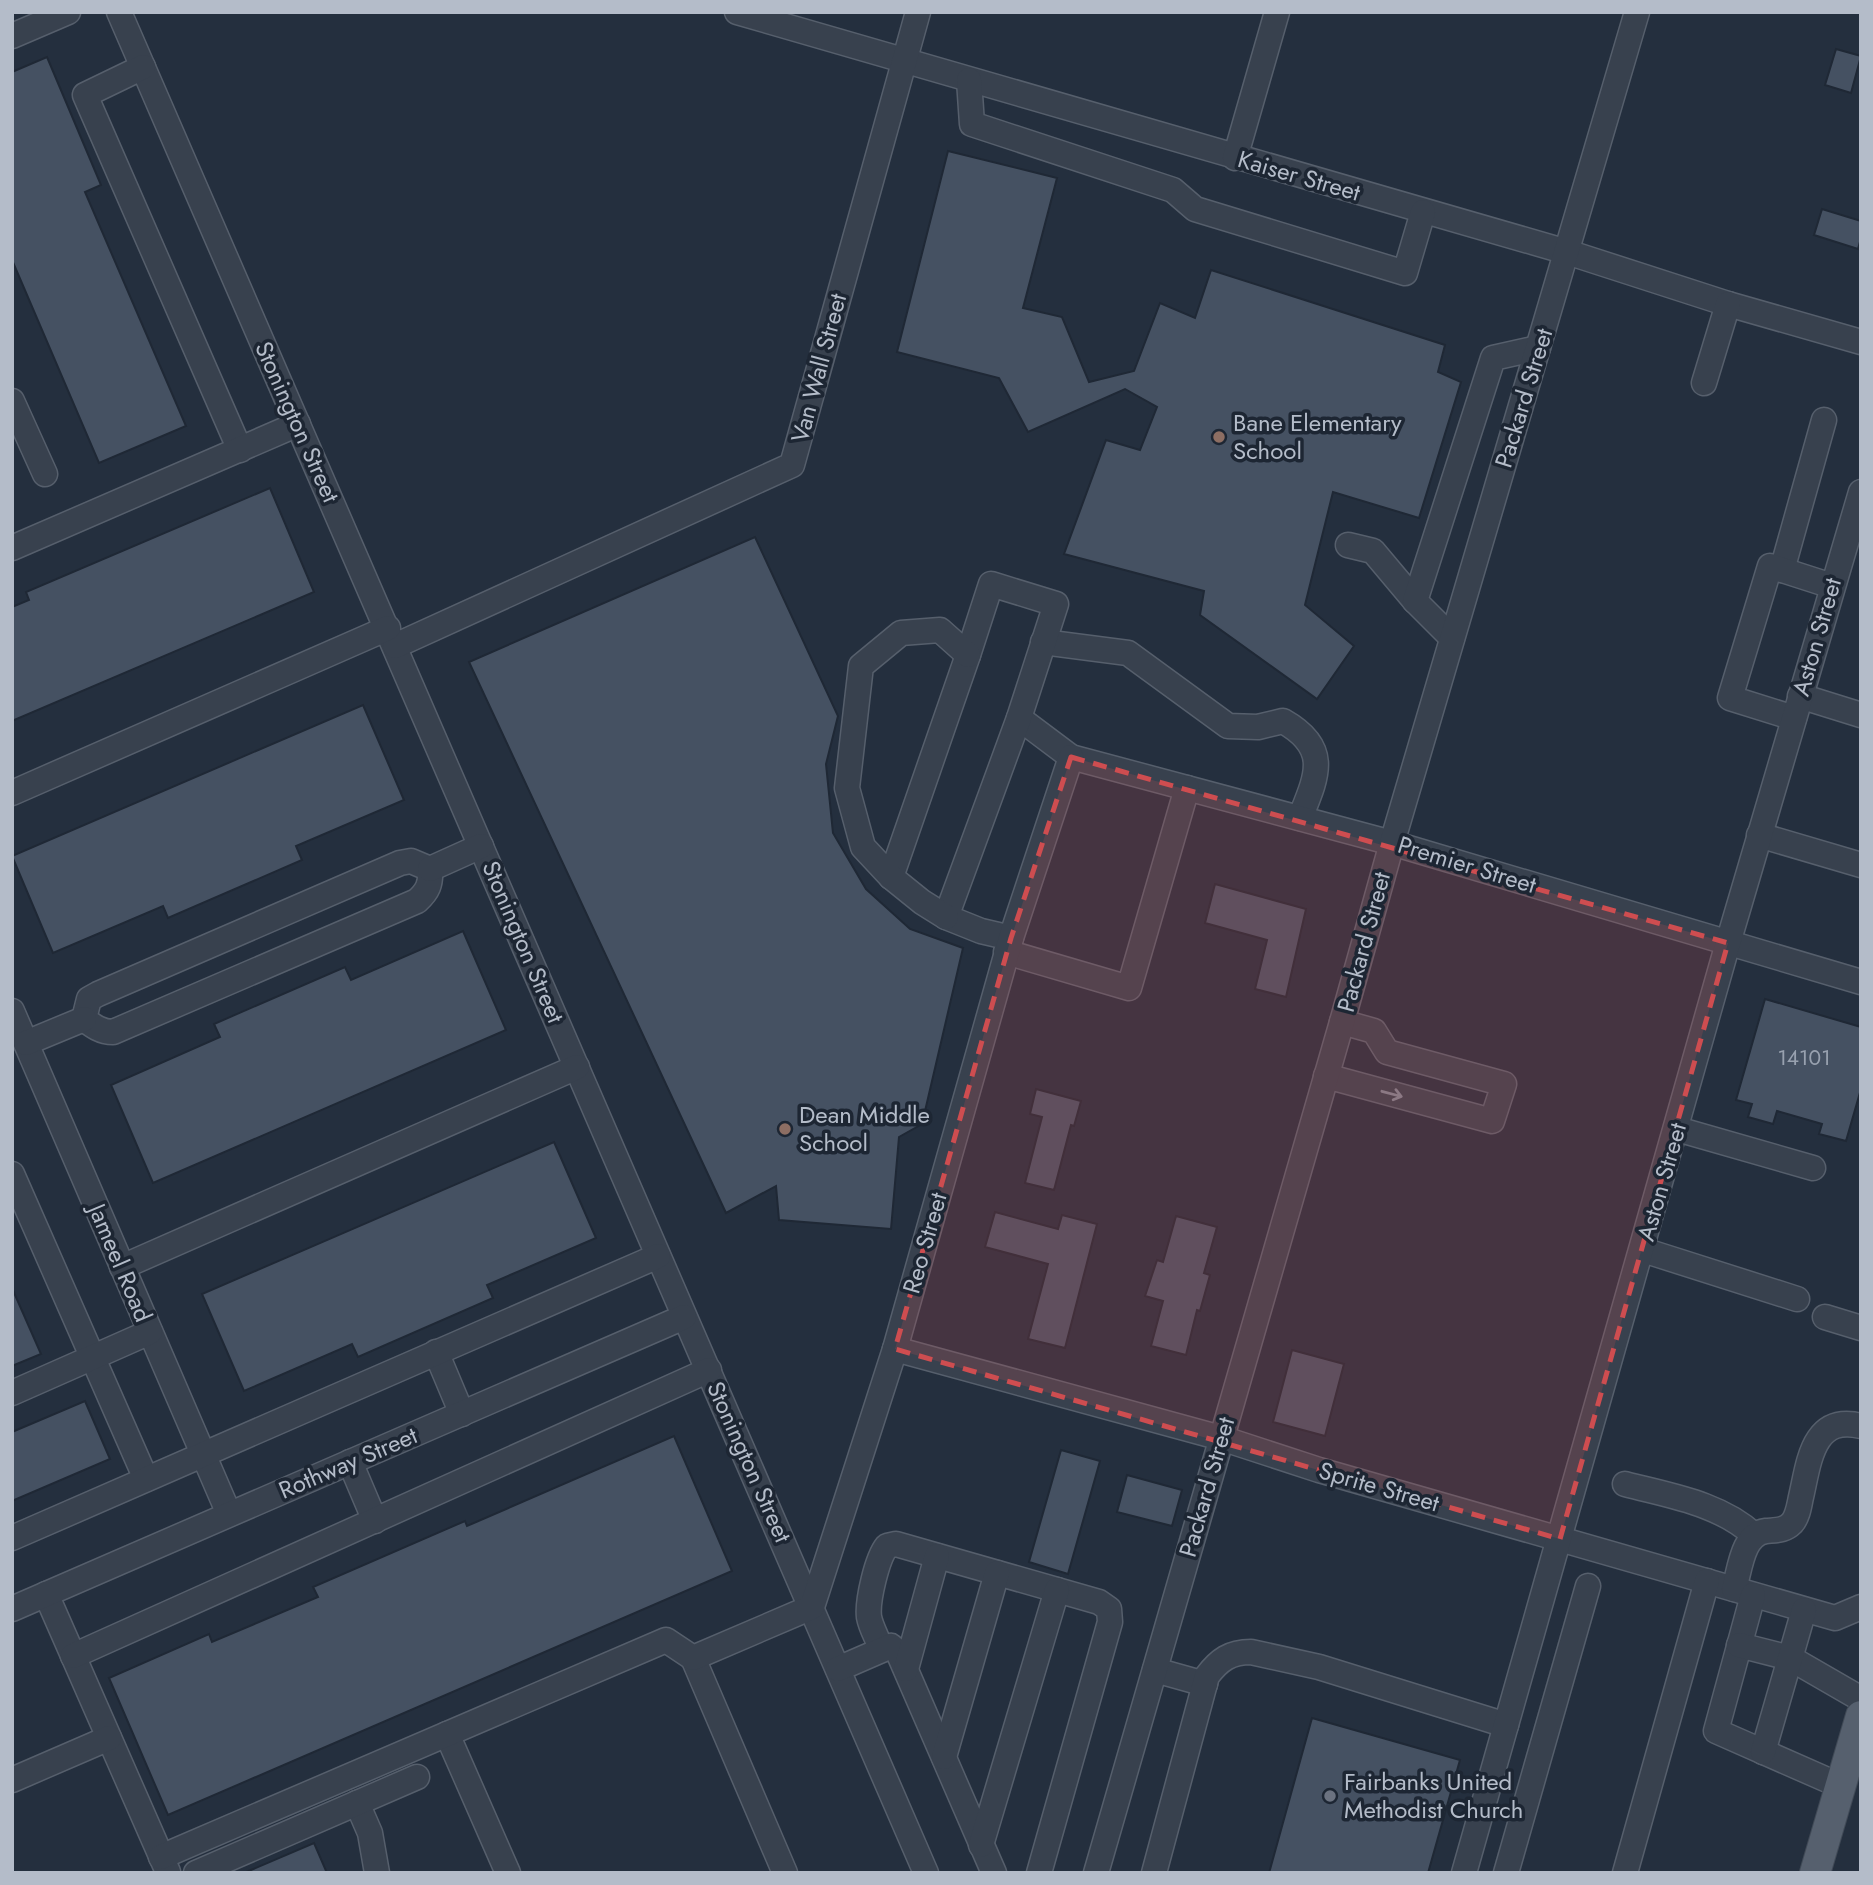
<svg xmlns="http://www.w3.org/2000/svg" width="1873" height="1885" viewBox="0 0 1873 1885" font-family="Jost,sans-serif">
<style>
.building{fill:#455162;stroke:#1f2835;stroke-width:2}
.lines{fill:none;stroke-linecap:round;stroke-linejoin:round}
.minor-casing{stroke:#565f6c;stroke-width:27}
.major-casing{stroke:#414a57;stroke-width:32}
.minor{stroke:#38414e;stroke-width:24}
.major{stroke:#56606e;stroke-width:30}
.oneway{stroke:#7c8592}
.marked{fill:#ce4d50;fill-opacity:0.2;stroke:#ce4d50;stroke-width:5;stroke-dasharray:14 9;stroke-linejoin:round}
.education-dot{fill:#8d6e63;stroke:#1d2633;stroke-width:2.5}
.worship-dot{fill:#6b7280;stroke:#1d2633;stroke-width:2.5}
.labels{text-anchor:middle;stroke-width:7;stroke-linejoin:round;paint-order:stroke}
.number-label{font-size:21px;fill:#98a1af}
.street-label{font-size:24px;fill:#b4bcc9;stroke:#1d2633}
.poi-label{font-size:24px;fill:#b4bcc9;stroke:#1d2633;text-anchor:start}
</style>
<rect width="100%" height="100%" fill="#242f3e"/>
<g class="building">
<path d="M1836,49L1861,56L1851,93L1825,85Z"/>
<path d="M47,57L101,185L85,192L186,426L99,463L12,260V72Z"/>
<path d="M948,151L1057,178L1023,308L1062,317L1089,382L1134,371L1160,303L1195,318L1211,270L1445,345L1438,372L1461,382L1419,518L1333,492L1305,605L1354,646L1317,699L1200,615L1204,591L1064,554L1106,440L1140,450L1157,407L1125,389L1028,432L999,378L897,352Z"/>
<path d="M1822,209L1861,221V238L1858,249L1814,235Z"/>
<path d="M270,488L314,592L12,721V607L29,600L26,592Z"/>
<path d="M755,537L838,716L826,764L833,833L866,889L910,929L963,948L922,1124L899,1137L891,1229L779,1220L776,1186L726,1213L469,662Z"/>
<path d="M363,705L404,800L296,846L302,860L168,918L163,906L53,953L12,856Z"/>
<path d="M1215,884L1306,909L1286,997L1255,989L1267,940L1205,923Z"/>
<path d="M463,931L506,1030L153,1183L111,1085L220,1037L214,1024L345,967L351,980Z"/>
<path d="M1765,999L1861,1027V1089L1846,1141L1819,1134L1822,1124L1777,1111L1773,1124L1748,1117L1752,1104L1736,1100Z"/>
<path d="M1036,1089L1081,1101L1074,1126L1071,1125L1054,1190L1025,1183L1042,1117L1030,1114Z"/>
<path d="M554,1142L596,1238L487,1285L493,1298L358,1357L352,1344L244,1391L202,1294Z"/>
<path d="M995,1212L1058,1229L1062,1215L1097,1224L1065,1348L1028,1339L1048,1264L985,1247Z"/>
<path d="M1176,1216L1217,1227L1204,1273L1210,1275L1200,1311L1197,1310L1186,1355L1151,1346L1163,1301L1145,1296L1157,1260L1163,1262Z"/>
<path d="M12,1288L41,1354L12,1366Z"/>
<path d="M1292,1350L1344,1364L1325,1436L1273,1422Z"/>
<path d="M85,1401L110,1459L12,1501V1432Z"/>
<path d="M674,1436L732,1571L168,1815L109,1678L209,1634L212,1642L318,1597L313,1587L465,1521L467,1526Z"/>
<path d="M1061,1450L1100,1461L1068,1574L1029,1562Z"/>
<path d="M1127,1475L1182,1490L1172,1526L1117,1512Z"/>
<path d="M1312,1718L1460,1760L1428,1873H1269Z"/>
<path d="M314,1843L327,1873H244Z"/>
</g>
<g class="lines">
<g class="minor-casing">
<g id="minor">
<path d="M119,12L926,1873"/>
<path d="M737,12L1567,252L1728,304L1861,342"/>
<path d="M12,36L68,12"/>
<path d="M143,67L85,95L240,450"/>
<path d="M969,80L972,124L1173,190L1195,209L1405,273L1423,212"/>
<path d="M1235,158L1277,12"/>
<path d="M1704,383L1728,304"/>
<path d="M12,401L45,474"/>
<path d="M1348,545L1373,551L1415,601"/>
<path d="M12,548L298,424"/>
<path d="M1782,570L1824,420"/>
<path d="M1452,638L1415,601L1493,358L1538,348"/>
<path d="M1043,642L1128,653L1228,726L1258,727L1283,721C1331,748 1317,776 1300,818"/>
<path d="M395,646L792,465L918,12"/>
<path d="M1800,696L1861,715"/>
<path d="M1019,718L1071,757L1392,843L1861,982"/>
<path d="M1794,718L1730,698L1770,566L1832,586"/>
<path d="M12,793L388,628"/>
<path d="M1759,835L1861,865"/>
<path d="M411,861L430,869C431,884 428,891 417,901L113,1032C101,1032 93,1026 84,1019L89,999L98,994L400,863Z"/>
<path d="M430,869L481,846"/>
<path d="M891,877L968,655L991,584L1056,604L1019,718L946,917L981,931L1011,938"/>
<path d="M946,917L922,902L891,877L863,847L847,788L861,666L901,633L940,630L968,655"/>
<path d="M1006,952L1129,988L1187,788"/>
<path d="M12,1011L229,1514"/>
<path d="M26,1043L84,1019"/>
<path d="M1326,1076L1492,1121L1504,1084L1387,1052L1374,1031L1342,1022"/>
<path d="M1677,1129L1813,1168"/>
<path d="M12,1174L146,1479"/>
<path d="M1643,1250L1797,1299"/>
<path d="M122,1267L577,1067"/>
<path d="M1825,1317L1861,1328"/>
<path d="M895,1349L1221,1438L1319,1470L1835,1618L1861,1607"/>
<path d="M436,1352L462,1414"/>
<path d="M12,1393L150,1332"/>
<path d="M350,1462L375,1521"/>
<path d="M1625,1484C1670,1496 1719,1503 1754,1535"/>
<path d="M12,1538L658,1256"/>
<path d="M1734,1589C1740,1570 1742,1534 1766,1531C1776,1530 1784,1531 1792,1523C1798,1516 1799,1506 1801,1497C1809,1463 1812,1414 1861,1426"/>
<path d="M46,1594L168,1872"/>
<path d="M1753,1595L1716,1731L1841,1786"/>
<path d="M12,1609L684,1317"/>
<path d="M1739,1645L1790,1658L1861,1699"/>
<path d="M881,1649C878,1639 871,1628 869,1617C867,1601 877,1558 887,1546L896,1544L1099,1602L1109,1609L1110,1622L1039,1873"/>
<path d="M73,1656L709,1370"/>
<path d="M693,1658L785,1873"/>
<path d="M838,1669L891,1646L898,1652L994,1873"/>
<path d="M906,1669L937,1556"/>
<path d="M1155,1670L1205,1684"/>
<path d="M447,1734L508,1873"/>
<path d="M1763,1752L1804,1610"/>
<path d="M944,1757L997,1573"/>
<path d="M12,1780L109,1738"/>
<path d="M357,1803L370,1833L377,1873"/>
<path d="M981,1845L1057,1590"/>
<path d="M161,1857L666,1640L693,1658L812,1607L895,1349L1011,938L1071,757"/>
<path d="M196,1873L417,1777"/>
<path d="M1096,1873L1342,1022L1392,843L1637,12"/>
<path d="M1154,1873L1207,1676C1219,1660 1230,1652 1251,1652L1319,1667L1506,1725"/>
<path d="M1464,1873L1728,943L1861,492"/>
<path d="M1506,1873L1588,1586"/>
<path d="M1625,1873L1707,1581"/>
</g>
</g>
<g class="major-casing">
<path id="major" d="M1815,1873L1861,1716"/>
</g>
<use href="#minor" class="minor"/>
<use href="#major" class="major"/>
</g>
<defs><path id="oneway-shaft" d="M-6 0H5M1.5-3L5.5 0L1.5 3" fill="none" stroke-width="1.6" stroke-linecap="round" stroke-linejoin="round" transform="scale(1.75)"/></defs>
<use class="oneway" href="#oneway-shaft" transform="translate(1392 1094) rotate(15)"/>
<path class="marked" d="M1071,757L1728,943L1560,1539L895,1349L1011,938Z"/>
<g class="education-dot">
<circle cx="1219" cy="437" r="7"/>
<circle cx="785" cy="1129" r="7"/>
</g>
<circle class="worship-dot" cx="1330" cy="1796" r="7"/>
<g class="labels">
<g class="number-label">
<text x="1804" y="1065">14101</text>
</g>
<g class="street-label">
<text transform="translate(1299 176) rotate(16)" y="8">Kaiser Street</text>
<text transform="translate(819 368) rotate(-75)" y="8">Van Wall Street</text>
<text transform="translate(1524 398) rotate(-73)" y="8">Packard Street</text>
<text transform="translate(297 422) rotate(66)" y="8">Stonington Street</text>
<text transform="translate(1817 637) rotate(-74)" y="8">Aston Street</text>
<text transform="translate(1467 865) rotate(17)" y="8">Premier Street</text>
<text transform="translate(523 942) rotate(67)" y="8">Stonington Street</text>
<text transform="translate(1364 942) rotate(-75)" y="8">Packard Street</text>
<text transform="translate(1662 1182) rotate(-74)" y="8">Aston Street</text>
<text transform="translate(925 1243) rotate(-74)" y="8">Reo Street</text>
<text transform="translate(120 1263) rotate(67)" y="8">Jameel Road</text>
<text transform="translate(749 1462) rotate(66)" y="8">Stonington Street</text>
<text transform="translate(348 1463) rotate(-23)" y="8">Rothway Street</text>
<text transform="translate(1207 1487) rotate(-74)" y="8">Packard Street</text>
<text transform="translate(1379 1487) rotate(16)" y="8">Sprite Street</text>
</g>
<g class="poi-label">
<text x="1233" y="431">Bane Elementary<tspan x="1233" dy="28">School</tspan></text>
<text x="799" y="1123">Dean Middle<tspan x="799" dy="28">School</tspan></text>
<text x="1344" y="1790">Fairbanks United<tspan x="1344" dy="28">Methodist Church</tspan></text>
</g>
</g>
<rect width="1873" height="1885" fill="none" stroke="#b4bcc9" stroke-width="28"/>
</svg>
